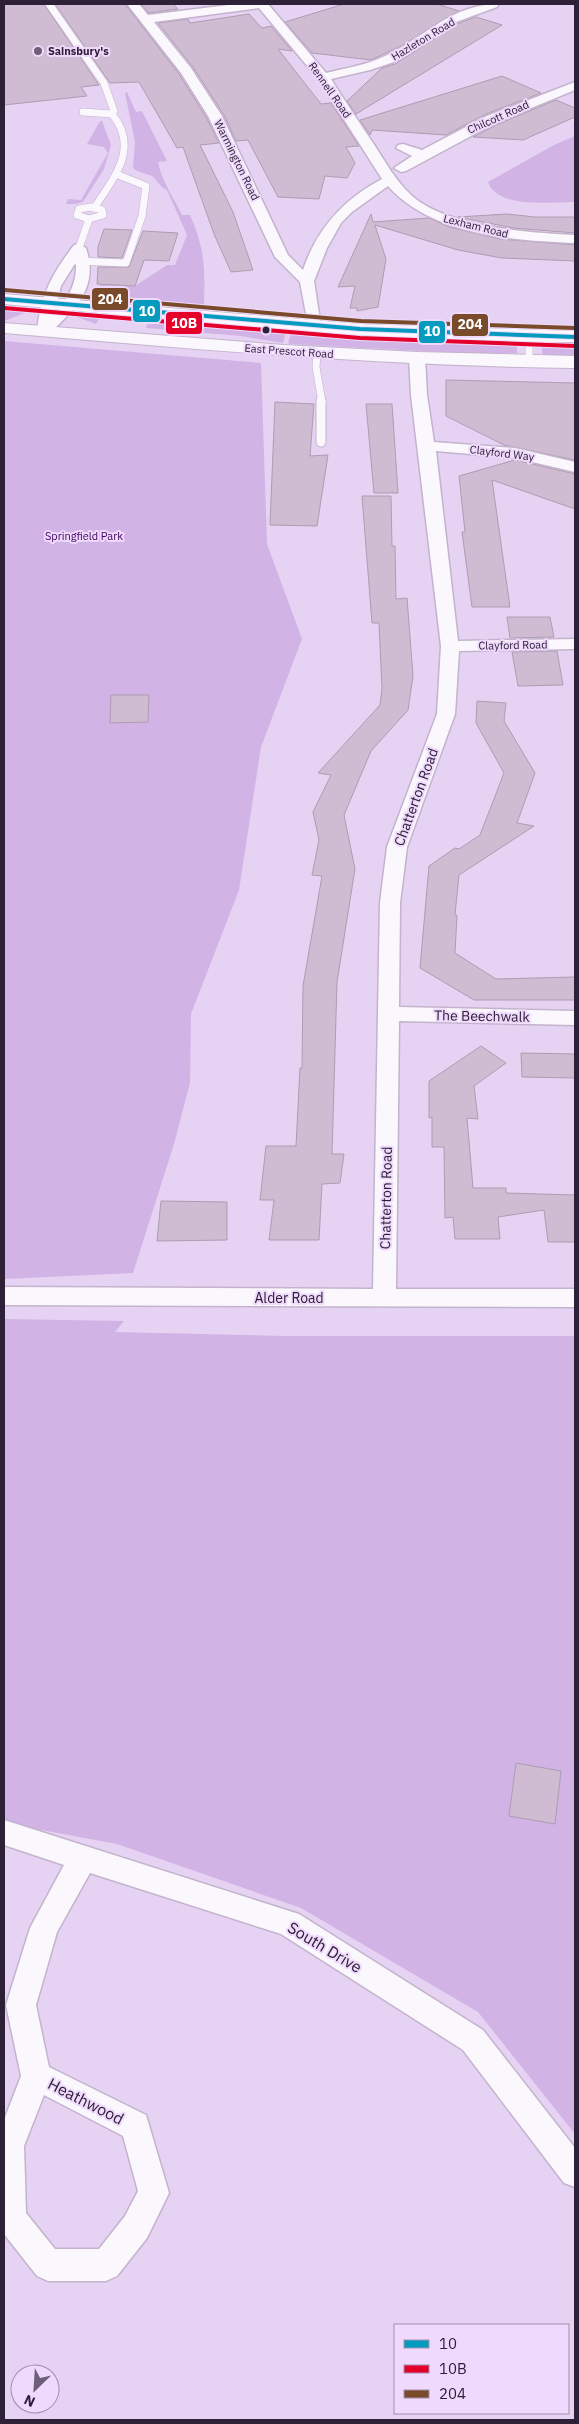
<svg xmlns="http://www.w3.org/2000/svg" width="579" height="2424" viewBox="0 0 579 2424" font-family="'IBM Plex Sans',sans-serif">
<style>
.green{fill:#d2b3e5}
.building{fill:#cfbcd3;stroke:#ae9cb2}
.lines{fill:none;stroke-linecap:round;stroke-linejoin:round}
.lane-far1-casing{stroke:#c3b3cc;stroke-width:8}
.lane-casing{stroke:#c3b3cc;stroke-width:11}
.street-casing{stroke:#c3b3cc;stroke-width:3}
.highway-casing{stroke:#c3b3cc;stroke-width:2}
.lane-far1{stroke:#fbf8fd;stroke-width:7}
.lane{stroke:#fbf8fd;stroke-width:9}
.street{fill:#fbf8fd;fill-rule:evenodd}
.highway{fill:#fbf8fd;fill-rule:evenodd}
.bus-1-casing{stroke:#efd9fc;stroke-width:6}
.bus-2-casing{stroke:#efd9fc;stroke-width:6}
.bus-3-casing{stroke:#efd9fc;stroke-width:6}
.bus-1{stroke:#059bbf;stroke-width:4}
.bus-2{stroke:#e4002b;stroke-width:4}
.bus-3{stroke:#7a4b2a;stroke-width:4}
.poi-dot{fill:#6e5e78;stroke:#efd9fc;stroke-width:2}
.bus-dot{fill:#2e2036;stroke:#efd9fc;stroke-width:2}
.labels{text-anchor:middle;stroke-width:4;stroke-linejoin:round;paint-order:stroke}
.far-street-label{font-size:11px;fill:#2e2036;stroke:#efd9fc}
.far-poi-label{font-size:11px;font-weight:bold;fill:#2e2036;stroke:#efd9fc;text-anchor:start}
.far-park-label{font-size:11px;fill:#41015b;stroke:#efd9fc}
.street-label{font-size:14px;fill:#2e2036;stroke:#efd9fc}
.near-street-label{font-size:16px;fill:#2e2036;stroke:#efd9fc}
.line-badge{stroke:#efd9fc;stroke-width:2}
.badge-label{font-size:14px;text-anchor:middle;font-weight:bold;fill:#fff}
</style>
<rect width="100%" height="100%" fill="#e6d2f2"/>
<g class="green">
<path d="M127,92L136,112L142,111L167,161L158,162C161,179 174,199 182,215H190C205,249 205,268 204,305L108,295L99,288L100,284L135,286L167,265H175L187,235L167,190C159,187 158,180 152,176C145,173 139,173 133,168L135,142L125,93Z"/>
<path d="M100,121H102L111,145L104,169L83,202L75,204H66L68,199L81,200L108,153L104,147L87,144Z"/>
<path d="M575,136V202C551,202 497,209 488,182L554,145Z"/>
<path d="M4,304L27,306L32,310L4,321Z"/>
<path d="M77,311L101,315L96,324L71,315L72,312Z"/>
<path d="M158,319L286,331L283,343L241,336L146,328L148,322Z"/>
<path d="M292,331L376,337L513,342L517,344V353H459L290,344L288,343Z"/>
<path d="M4,341L261,363L267,544L302,639L261,747L239,890L191,1014L190,1083L174,1144L133,1273L4,1279Z"/>
<path d="M547,343H575V356L544,355L542,353V344Z"/>
<path d="M4,1319L124,1321L115,1332L283,1336H575V2134L478,2012L301,1908L117,1844L4,1823Z"/>
</g>
<g class="building">
<path d="M4,4H44L99,85L81,87L87,96L4,105Z"/>
<path d="M55,4H125L179,74L206,117L219,143L200,145L233,212L253,270L231,272L214,234L183,147L177,148L139,82L110,83Z"/>
<path d="M141,4H173L178,9L149,13Z"/>
<path d="M344,4H437L459,11L399,47L371,60L312,53L285,22Z"/>
<path d="M249,14L262,28L271,26L292,51L278,49L321,104L331,103L359,146L346,147L355,163L347,178L325,176L319,199L278,197L248,140L236,141L224,115L193,67L158,23L188,19L190,23Z"/>
<path d="M476,17L502,25L356,114L347,101L382,68L395,64L457,24Z"/>
<path d="M502,76L541,93L486,114L446,135L372,130L370,135L360,120Z"/>
<path d="M556,100L575,108V117L523,140L473,137L498,124Z"/>
<path d="M371,214L373,222L429,218L449,227L500,239L575,245V261L502,258L458,250L375,225L386,259L378,307L357,311V308H350L355,286L338,287Z"/>
<path d="M507,214L535,217H575V233L513,228L458,217Z"/>
<path d="M104,229L132,230L122,258L98,257V247Z"/>
<path d="M143,231L178,233L169,261L144,260L135,286L97,284L98,267H129Z"/>
<path d="M446,380L575,383V460L504,445L446,416Z"/>
<path d="M275,402L314,404L310,456L328,455L317,526L270,525Z"/>
<path d="M366,404H392L398,493H374Z"/>
<path d="M515,460L575,474V509L492,480L510,607H472L462,532H465L459,476Z"/>
<path d="M362,496H391L392,546H395L396,599L407,598L413,676L408,710L371,751L344,815L355,869L337,982L332,1154H344L340,1183L322,1184L319,1240H269L274,1200H260L266,1146H296L300,1068H302L303,986L322,876L312,875L319,840L313,812L331,775L318,773L380,705L382,688L379,623H372Z"/>
<path d="M507,617H550L554,637L510,638Z"/>
<path d="M557,651L563,685L518,686L512,652Z"/>
<path d="M111,695H149L148,722L110,723Z"/>
<path d="M477,701L506,703L504,721L535,773L517,823L534,826L459,875L455,915H457L455,953L496,979L575,977V1000H474L420,968L429,866L455,848L459,849L480,835L504,773L476,723Z"/>
<path d="M481,1046L506,1063L474,1086L478,1119L467,1118L473,1188H506V1193L575,1195V1242H548L544,1210L498,1217L500,1239H455L453,1217L445,1218L444,1147H432V1117L429,1118V1081Z"/>
<path d="M521,1053L575,1054V1078L522,1077Z"/>
<path d="M161,1201L227,1202V1240L157,1241Z"/>
<path d="M516,1763L561,1771L555,1824L509,1816Z"/>
</g>
<g class="lines">
<g class="lane-far1-casing">
<g id="lane-far1">
<path d="M49,4L104,83L114,111L112,114C140,148 114,177 95,207"/>
<path d="M83,112L112,114"/>
<path d="M91,207L102,210L103,215L89,219L77,215L79,209Z"/>
<path d="M79,248L89,219"/>
<path d="M75,261L126,263L142,216L146,186L116,174"/>
<path d="M529,337V361"/>
<path d="M317,353L316,367L322,402"/>
</g>
</g>
<g class="lane-casing">
<path id="lane" d="M321,442V400"/>
</g>
<g class="street-casing">
<g id="street">
<path d="M127,4H139L148,15L236,4H268L326,73C346,68 367,65 385,56C426,37 451,4 499,4L497,7L456,22L394,62L370,70L331,79C345,101 360,124 375,146C386,163 396,181 411,195C446,227 530,233 575,235V243C514,241 431,235 388,186L352,212L341,223L327,248L314,281L321,327L314,331L309,330L300,282L275,257L208,116L181,73ZM259,8L318,79L382,179C344,199 317,228 303,270L288,255L222,116L191,68L154,22Z"/>
<path d="M575,82V90L497,122L406,171L401,172L394,168L412,156L396,148L398,145L403,144L422,150L487,116Z"/>
<path d="M79,244L86,248C99,288 76,308 49,334H39L37,331C41,294 52,274 74,245ZM76,262C77,283 69,298 54,313L61,286Z"/>
<path d="M417,353L425,358L427,395L434,442L515,448L575,462V472L515,458L436,451L458,641L575,639V649L459,651L455,714L407,847L400,903L399,1007L575,1011V1025L399,1021L396,1289H575V1307L4,1305V1287L373,1289L380,903L387,847L437,714L441,646L411,395L409,358Z"/>
<path d="M4,1820L299,1914L483,2030L575,2148V2187L564,2183L463,2050L281,1934L90,1873L57,1932L36,2005L49,2067L146,2115L169,2193L147,2238L117,2276L106,2281H48L37,2276L4,2234V2120L21,2076L6,2005L30,1928L64,1865L4,1845ZM44,2095L123,2136L138,2191L125,2216L99,2249H55L26,2213L24,2146Z"/>
</g>
</g>
<g class="highway-casing">
<g id="highway">
<path d="M4,294L360,324L575,331V342C384,343 194,322 4,304Z"/>
<path d="M4,323L283,345L417,352L575,356V368C384,366 194,349 4,333Z"/>
</g>
</g>
<use href="#lane-far1" class="lane-far1"/>
<use href="#lane" class="lane"/>
<use href="#street" class="street"/>
<use href="#highway" class="highway"/>
<g class="bus-1-casing">
<path id="bus-1" d="M4,299L360,329L575,337"/>
</g>
<g class="bus-2-casing">
<path id="bus-2" d="M4,308L360,338L575,346"/>
</g>
<g class="bus-3-casing">
<path id="bus-3" d="M5,290L361,321L575,328"/>
</g>
<use href="#bus-1" class="bus-1"/>
<use href="#bus-2" class="bus-2"/>
<use href="#bus-3" class="bus-3"/>
</g>
<circle class="poi-dot" cx="38" cy="51" r="5"/>
<circle class="bus-dot" cx="266" cy="330" r="4.5"/>
<g class="labels">
<g class="far-street-label">
<text transform="translate(423 39) rotate(-31)" y="4">Hazleton Road</text>
<text transform="translate(330 90) rotate(55)" y="4">Rennell Road</text>
<text transform="translate(498 117) rotate(-24)" y="4">Chilcott Road</text>
<text transform="translate(237 160) rotate(64)" y="4">Warmington Road</text>
<text transform="translate(476 226) rotate(14)" y="4">Lexham Road</text>
<text transform="translate(289 351) rotate(4)" y="4">East Prescot Road</text>
<text transform="translate(502 453) rotate(7)" y="4">Clayford Way</text>
<text transform="translate(513 645) rotate(-1)" y="4">Clayford Road</text>
</g>
<g class="far-poi-label">
<text x="48" y="55">Sainsbury's</text>
</g>
<g class="far-park-label">
<text x="84" y="540">Springfield Park</text>
</g>
<g class="street-label">
<text transform="translate(416 797) rotate(-70)" y="5">Chatterton Road</text>
<text transform="translate(482 1016) rotate(1)" y="5">The Beechwalk</text>
<text transform="translate(386 1198) rotate(-89)" y="5">Chatterton Road</text>
<text x="289" y="1303">Alder Road</text>
</g>
<g class="near-street-label">
<text transform="translate(325 1947) rotate(31)" y="6">South Drive</text>
<text transform="translate(86 2101) rotate(27)" y="6">Heathwood</text>
</g>
</g>
<g class="line-badge">
<rect x="91" y="287" width="38" height="24" rx="5" fill="#7a4b2a"/>
<rect x="132" y="299" width="29" height="24" rx="5" fill="#059bbf"/>
<rect x="165" y="311" width="38" height="24" rx="5" fill="#e4002b"/>
<rect x="451" y="313" width="38" height="24" rx="5" fill="#7a4b2a"/>
<rect x="418" y="320" width="28" height="24" rx="5" fill="#059bbf"/>
</g>
<g class="badge-label">
<text x="110" y="304">204</text>
<text x="147" y="316">10</text>
<text x="184" y="328">10B</text>
<text x="470" y="329">204</text>
<text x="432" y="336">10</text>
</g>
<rect width="579" height="2424" fill="none" stroke="#2e2036" stroke-width="10"/>
<rect x="394" y="2324" width="175" height="90" fill="#efd9fc" stroke="#a28fad"/>
<rect x="404" y="2340" width="25" height="8" fill="#059bbf" stroke="#a28fad"/>
<text x="439" y="2349" font-size="15" fill="#2e2036">10</text>
<rect x="404" y="2365" width="25" height="8" fill="#e4002b" stroke="#a28fad"/>
<text x="439" y="2374" font-size="15" fill="#2e2036">10B</text>
<rect x="404" y="2390" width="25" height="8" fill="#7a4b2a" stroke="#a28fad"/>
<text x="439" y="2399" font-size="15" fill="#2e2036">204</text>
<g transform="translate(35 2389) rotate(205)"><circle r="24" fill="#efd9fc" stroke="#a28fad"/>
<path d="M0-4L9 19L0 12L-9 19Z" fill="#6e5e78"/>
<text y="-8" font-size="14" font-weight="bold" text-anchor="middle" fill="#2e2036">N</text>
</g>
</svg>
